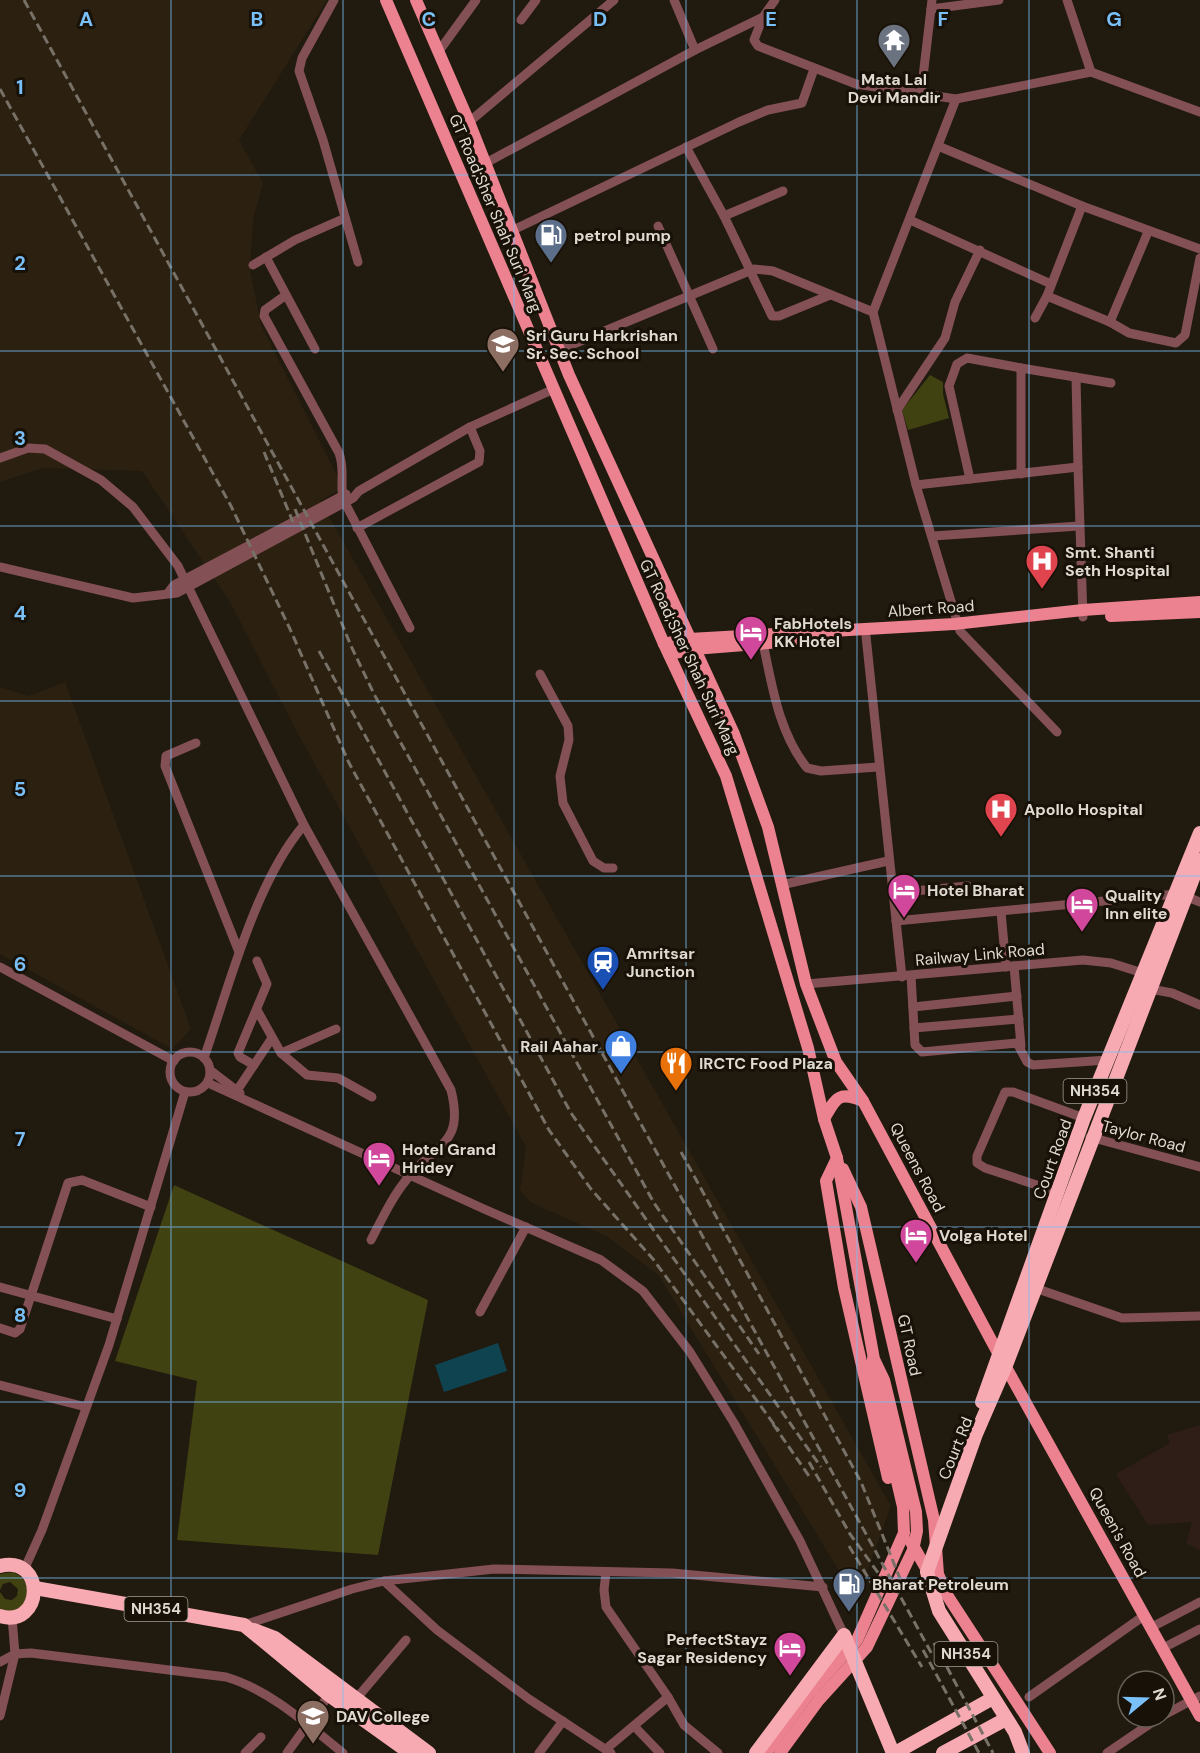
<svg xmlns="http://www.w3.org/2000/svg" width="1200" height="1753" viewBox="0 0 1200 1753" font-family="'DM Sans',sans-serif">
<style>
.built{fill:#2c2110}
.education{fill:#2f1e17}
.green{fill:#404212}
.water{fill:#104350}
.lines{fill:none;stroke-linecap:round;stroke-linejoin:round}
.minor{stroke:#835055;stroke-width:9}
.major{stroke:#ec828f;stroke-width:12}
.highway{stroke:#f8aab2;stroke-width:14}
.rail{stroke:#777167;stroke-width:3;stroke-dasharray:9 4.5;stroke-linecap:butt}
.grid{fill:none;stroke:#79bff8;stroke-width:1.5;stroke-opacity:0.55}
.labels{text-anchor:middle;stroke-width:6;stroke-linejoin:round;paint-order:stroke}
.shield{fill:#181107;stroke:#a39e95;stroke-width:1.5}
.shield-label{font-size:15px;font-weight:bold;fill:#dfdad2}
.poi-label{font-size:16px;font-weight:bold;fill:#dfdad2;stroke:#181107;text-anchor:start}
.street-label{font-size:16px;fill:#dfdad2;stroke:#181107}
.grid-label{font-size:20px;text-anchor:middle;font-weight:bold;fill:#79bff8;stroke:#181107;stroke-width:6;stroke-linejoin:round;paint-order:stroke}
</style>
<rect width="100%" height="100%" fill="#211a0f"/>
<g class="built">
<path d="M0,0H327L239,140L263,183L253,219L250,270L261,325L343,488L320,501L891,1506L857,1600L659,1276L608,1237L530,1202L520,1190L526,1147L296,730L230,602L142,471L43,468L0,482Z"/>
<path d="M65,682L191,1029L172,1049L0,954V687L29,696Z"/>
</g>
<path class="education" d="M1200,1425V1550L1186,1543L1192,1522L1148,1525L1116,1474L1170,1443L1167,1435Z"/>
<g class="green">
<path d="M930,375L943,382V394L949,418L908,430L902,410Z"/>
<path d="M174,1185L428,1300L378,1555L177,1540L197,1381L115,1361Z"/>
<path d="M13,1572C30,1579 30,1593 22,1607L12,1611L0,1609V1592L5,1599L12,1600L17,1596L18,1589L10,1582L3,1584L0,1590V1574Z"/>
</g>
<path class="water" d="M498,1343L507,1371L444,1392L435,1365Z"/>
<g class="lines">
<g class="minor">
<path d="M334,0L302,58L299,71L323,140L358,262"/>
<path d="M674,0L695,50"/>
<path d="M775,0L763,17L754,40L758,46L856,84L956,99L1091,72L1067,0"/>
<path d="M931,9L999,0"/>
<path d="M521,20L536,0"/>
<path d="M439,51L476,0"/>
<path d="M1091,72L1200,112"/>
<path d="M921,94L932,0"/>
<path d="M956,99L873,312L916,485L960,631L1057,732"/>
<path d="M469,122L614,0"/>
<path d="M938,146L1082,206L1200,249"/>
<path d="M686,147L724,216"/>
<path d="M484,164L695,50L763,17"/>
<path d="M783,191L724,216L772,316H779L830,295"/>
<path d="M910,220L1051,284"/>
<path d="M658,226L713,349"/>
<path d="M511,231L739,122L768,110L802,103L814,69"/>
<path d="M266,257L315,349"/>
<path d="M253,265L295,240L345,218"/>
<path d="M286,295L265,310L264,316L339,453C345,469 340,482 343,499L410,628"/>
<path d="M1047,296L1110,322L1148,232"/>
<path d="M1035,318L1047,296L1082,206"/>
<path d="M1110,322L1129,333L1176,343L1185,335L1200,258"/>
<path d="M559,350L754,269L773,271L873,312"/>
<path d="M897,410L945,338L955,302L980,250"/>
<path d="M0,458L28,448L45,449L101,480L133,507L178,566L304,825L451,1090C465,1146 435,1143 407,1179C392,1197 382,1219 371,1240"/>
<path d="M1078,467L1083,617"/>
<path d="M1021,474V368L1111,383"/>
<path d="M970,479L949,386L957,364L967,358L1021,368"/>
<path d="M916,485L1078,467L1076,377"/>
<path d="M357,528L479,462L480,451L470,427"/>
<path d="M933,536L1079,526"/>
<path d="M0,567L133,598L177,593L353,498L359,491L470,427L554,389"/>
<path d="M168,593L174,585L346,494"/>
<path d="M866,636L902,977"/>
<path d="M763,643C772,686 779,733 807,768L821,771L878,767"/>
<path d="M540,674L568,726L569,740L560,776L563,803L593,861L604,868H613"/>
<path d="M196,743L166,756L165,766L239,952"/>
<path d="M781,885L888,861"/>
<path d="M892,893L968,886"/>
<path d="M1185,896L1200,902"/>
<path d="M1001,912L1006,967"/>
<path d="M896,921L1176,894"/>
<path d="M1014,966L1021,1046"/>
<path d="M0,967L174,1061"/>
<path d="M911,976L915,1045L922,1052L1017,1043L1027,1062L1033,1065L1108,1060"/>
<path d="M806,984L1083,960L1111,963L1146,974"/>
<path d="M1150,989L1172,993L1200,1005"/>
<path d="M913,1007L1017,996"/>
<path d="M257,1010L281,1053L307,1075L338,1078L372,1097"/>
<path d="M914,1028L1019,1019"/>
<circle cx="190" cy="1072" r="20"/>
<path d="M281,1053L336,1029"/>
<path d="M204,1058C229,987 255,882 304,825"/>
<path d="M254,1065L240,1057L238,1053L267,984L257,961"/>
<path d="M210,1070L240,1093"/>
<path d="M208,1083L484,1209L601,1260L643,1291L690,1352L734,1423L800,1541L844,1635"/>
<path d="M238,1089L272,1038"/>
<path d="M1090,1137L1200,1167"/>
<path d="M1058,1192L985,1168L977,1163V1156L1005,1092H1013L1084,1118"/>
<path d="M0,1287L117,1319"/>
<path d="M1035,1288L1122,1318L1200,1316"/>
<path d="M480,1312L526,1227"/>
<path d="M0,1328L15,1333L20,1329L68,1183L82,1180L151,1207"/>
<path d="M0,1385L86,1407"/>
<path d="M24,1570L42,1530L109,1345L185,1092"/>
<path d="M606,1572L604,1590L606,1607L668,1697L684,1725L718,1753"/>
<path d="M384,1581L437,1630L529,1699L611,1753"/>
<path d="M244,1625L352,1589L384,1581L494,1569L672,1573L823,1587"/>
<path d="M1152,1627L1200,1602"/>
<path d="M1163,1648L1200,1629"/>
<path d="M0,1662L15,1654L31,1653L226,1677C270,1690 308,1725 343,1753"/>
<path d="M1029,1697L1145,1615"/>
<path d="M356,1699L406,1640"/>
<path d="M1164,1715L1200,1696"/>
<path d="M0,1716L15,1654L12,1617"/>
<path d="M635,1727L660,1753"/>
<path d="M606,1749L668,1697"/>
<path d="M245,1753L261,1737"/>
<path d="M287,1753L329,1695"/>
<path d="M539,1753L563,1721"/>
<path d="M1107,1753L1160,1717"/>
</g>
<g class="major">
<path d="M386,0L664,644L726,776L808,1048L824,1119L837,1158L874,1359L884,1380L916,1512L917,1531L913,1550L867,1647L818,1701L780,1753"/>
<path d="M416,0L469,122L569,375L734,734L768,827L806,984L836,1062L863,1101L998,1353L1200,1716"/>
<path d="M1111,616L1200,612"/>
<path d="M664,644L689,639L954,624L1083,610L1200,602"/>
<path d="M669,654L694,649L807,640"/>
<path d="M824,1119C836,1097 839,1091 863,1101"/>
<path d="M837,1158L826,1181L844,1288L888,1478"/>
<path d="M843,1169L861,1207L934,1520L938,1574L947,1595L1050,1753"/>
<path d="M911,1542L927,1570"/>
<path d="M766,1753L807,1696L857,1640L904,1533L903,1507L872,1374L873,1359"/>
</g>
<g class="highway">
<path d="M982,1402L1084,1118L1200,833"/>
<path d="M0,1566C47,1555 43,1629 0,1616"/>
<path d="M35,1588L244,1625L329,1695L410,1753"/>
<path d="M254,1630L275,1638L429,1753"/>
<path d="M756,1753L844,1635L893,1753"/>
<path d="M895,1753L993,1698"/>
<path d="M943,1753L1006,1719"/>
<path d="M1023,1753L1015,1732L939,1611L927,1572L976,1434L1006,1365L1200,860"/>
</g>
<g class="rail">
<path d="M24,0L933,1656"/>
<path d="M0,89L231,506L290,629L349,763L549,1130L591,1189L653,1259L779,1431"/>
<path d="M264,452L293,522"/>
<path d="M295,509L351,646L374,694L654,1203L759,1354"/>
<path d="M319,651L571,1113L821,1467"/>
<path d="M681,1152L861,1482L903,1586"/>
<path d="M773,1424L809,1476"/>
<path d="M809,1462L850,1534L884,1581"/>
<path d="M849,1546L922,1667"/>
<path d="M934,1643L993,1753"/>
<path d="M923,1650L979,1753"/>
</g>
</g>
<path class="grid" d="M171,0V1753M343,0V1753M514,0V1753M686,0V1753M857,0V1753M1029,0V1753M0,175H1200M0,351H1200M0,526H1200M0,701H1200M0,876H1200M0,1052H1200M0,1227H1200M0,1402H1200M0,1578H1200"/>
<defs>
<g id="temple-pin" transform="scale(1.725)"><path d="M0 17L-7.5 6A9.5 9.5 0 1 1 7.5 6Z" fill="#6b7280" stroke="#181107"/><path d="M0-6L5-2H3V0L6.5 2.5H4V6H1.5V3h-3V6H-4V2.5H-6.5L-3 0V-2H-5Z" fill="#fff"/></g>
<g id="fuel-pin" transform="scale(1.725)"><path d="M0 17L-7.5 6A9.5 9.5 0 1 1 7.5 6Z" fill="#5c6f8a" stroke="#181107"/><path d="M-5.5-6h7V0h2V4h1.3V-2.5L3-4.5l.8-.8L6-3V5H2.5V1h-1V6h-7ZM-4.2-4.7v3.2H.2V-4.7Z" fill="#fff"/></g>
<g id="school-pin" transform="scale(1.725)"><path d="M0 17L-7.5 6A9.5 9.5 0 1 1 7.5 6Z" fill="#8d6e63" stroke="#181107"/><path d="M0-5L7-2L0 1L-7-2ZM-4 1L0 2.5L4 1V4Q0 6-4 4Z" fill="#fff"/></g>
<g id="hospital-pin" transform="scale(1.725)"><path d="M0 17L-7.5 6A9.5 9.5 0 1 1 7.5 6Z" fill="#e0444e" stroke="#181107"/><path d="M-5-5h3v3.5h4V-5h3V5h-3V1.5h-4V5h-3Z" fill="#fff"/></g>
<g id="hotel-pin" transform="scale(1.725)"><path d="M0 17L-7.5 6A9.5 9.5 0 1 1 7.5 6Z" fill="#d1479c" stroke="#181107"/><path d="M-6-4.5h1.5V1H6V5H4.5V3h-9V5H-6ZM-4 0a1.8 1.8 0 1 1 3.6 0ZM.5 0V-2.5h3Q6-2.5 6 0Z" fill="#fff"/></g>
<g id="station-pin" transform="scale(1.725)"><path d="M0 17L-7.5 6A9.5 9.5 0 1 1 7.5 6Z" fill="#1a4fb4" stroke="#181107"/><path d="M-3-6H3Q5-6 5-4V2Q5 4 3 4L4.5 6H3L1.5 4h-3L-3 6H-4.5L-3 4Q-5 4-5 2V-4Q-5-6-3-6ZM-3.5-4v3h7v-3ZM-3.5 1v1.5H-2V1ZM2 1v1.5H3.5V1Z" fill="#fff"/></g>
<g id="shop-pin" transform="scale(1.725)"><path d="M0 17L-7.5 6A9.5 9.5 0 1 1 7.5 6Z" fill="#3f7fe0" stroke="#181107"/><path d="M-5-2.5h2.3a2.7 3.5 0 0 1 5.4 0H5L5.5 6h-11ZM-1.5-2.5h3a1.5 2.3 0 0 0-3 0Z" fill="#fff"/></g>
<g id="restaurant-pin" transform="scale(1.725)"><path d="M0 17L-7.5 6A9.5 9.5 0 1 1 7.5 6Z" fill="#e8710a" stroke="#181107"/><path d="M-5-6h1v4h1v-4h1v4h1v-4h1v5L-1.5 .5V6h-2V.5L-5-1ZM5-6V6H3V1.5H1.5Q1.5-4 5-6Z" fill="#fff"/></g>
<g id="university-pin" transform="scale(1.725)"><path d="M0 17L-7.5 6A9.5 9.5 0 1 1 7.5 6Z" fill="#8d6e63" stroke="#181107"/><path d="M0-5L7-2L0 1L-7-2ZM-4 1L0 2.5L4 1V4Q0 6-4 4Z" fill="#fff"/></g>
</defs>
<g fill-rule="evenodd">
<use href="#temple-pin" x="894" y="40"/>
<use href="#fuel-pin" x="551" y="235"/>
<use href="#school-pin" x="503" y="344"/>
<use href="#hospital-pin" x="1042" y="561"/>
<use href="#hotel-pin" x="751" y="632"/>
<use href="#hospital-pin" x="1001" y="809"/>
<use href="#hotel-pin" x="904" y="890"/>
<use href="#hotel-pin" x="1082" y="904"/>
<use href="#station-pin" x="603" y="962"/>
<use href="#shop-pin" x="621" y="1046"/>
<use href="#restaurant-pin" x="676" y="1063"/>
<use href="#hotel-pin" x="379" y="1158"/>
<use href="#hotel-pin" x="916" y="1235"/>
<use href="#fuel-pin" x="849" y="1584"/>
<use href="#hotel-pin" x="790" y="1648"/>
<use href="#university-pin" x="313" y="1716"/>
</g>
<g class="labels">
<g class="shield">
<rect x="1063.5" y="1079" width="63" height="24" rx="4.5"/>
<rect x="124.5" y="1597" width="63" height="24" rx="4.5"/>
<rect x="934.5" y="1642" width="63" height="24" rx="4.5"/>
</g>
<g class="shield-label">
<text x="1095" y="1096">NH354</text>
<text x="156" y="1614">NH354</text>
<text x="966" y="1659">NH354</text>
</g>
<g class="poi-label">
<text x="894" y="85" text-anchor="middle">Mata Lal<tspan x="894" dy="18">Devi Mandir</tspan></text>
<text x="574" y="241">petrol pump</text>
<text x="526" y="341">Sri Guru Harkrishan<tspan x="526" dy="18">Sr. Sec. School</tspan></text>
<text x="1065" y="558">Smt. Shanti<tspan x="1065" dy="18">Seth Hospital</tspan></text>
<text x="774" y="629">FabHotels<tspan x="774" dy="18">KK Hotel</tspan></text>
<text x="1024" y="815">Apollo Hospital</text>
<text x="927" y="896">Hotel Bharat</text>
<text x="1105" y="901">Quality<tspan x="1105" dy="18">Inn elite</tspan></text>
<text x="626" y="959">Amritsar<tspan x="626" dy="18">Junction</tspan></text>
<text x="598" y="1052" text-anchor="end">Rail Aahar</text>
<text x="699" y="1069">IRCTC Food Plaza</text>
<text x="402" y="1155">Hotel Grand<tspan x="402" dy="18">Hridey</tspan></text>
<text x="939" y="1241">Volga Hotel</text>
<text x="872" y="1590">Bharat Petroleum</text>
<text x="767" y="1645" text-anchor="end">PerfectStayz<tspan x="767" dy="18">Sagar Residency</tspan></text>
<text x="336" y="1722">DAV College</text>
</g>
<g class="street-label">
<text transform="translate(496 213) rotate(67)" y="6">GT Road;Sher Shah Suri Marg</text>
<text transform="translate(931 608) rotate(-4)" y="6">Albert Road</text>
<text transform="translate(690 657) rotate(65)" y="6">GT Road;Sher Shah Suri Marg</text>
<text transform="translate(980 954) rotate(-5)" y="6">Railway Link Road</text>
<text transform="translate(1144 1136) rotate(15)" y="6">Taylor Road</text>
<text transform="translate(1052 1159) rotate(-70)" y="6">Court Road</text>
<text transform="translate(918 1167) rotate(62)" y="6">Queens Road</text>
<text transform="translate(910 1345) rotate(78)" y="6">GT Road</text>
<text transform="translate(955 1448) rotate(-68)" y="6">Court Rd</text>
<text transform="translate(1118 1532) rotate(61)" y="6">Queen's Road</text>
</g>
</g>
<g class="grid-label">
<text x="86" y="26">A</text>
<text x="257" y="26">B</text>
<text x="429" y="26">C</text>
<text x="600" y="26">D</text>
<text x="771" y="26">E</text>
<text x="943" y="26">F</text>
<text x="1114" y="26">G</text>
<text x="20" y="94">1</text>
<text x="20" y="270">2</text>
<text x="20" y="445">3</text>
<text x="20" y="620">4</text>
<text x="20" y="796">5</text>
<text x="20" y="971">6</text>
<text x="20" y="1146">7</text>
<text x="20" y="1322">8</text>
<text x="20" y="1497">9</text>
</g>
<g transform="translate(1146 1699) rotate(71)"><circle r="28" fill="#181107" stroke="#686158" stroke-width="1.5"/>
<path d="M0-4.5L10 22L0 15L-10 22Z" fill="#79bff8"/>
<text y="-9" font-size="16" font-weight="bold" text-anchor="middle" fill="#dfdad2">N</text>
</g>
</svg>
